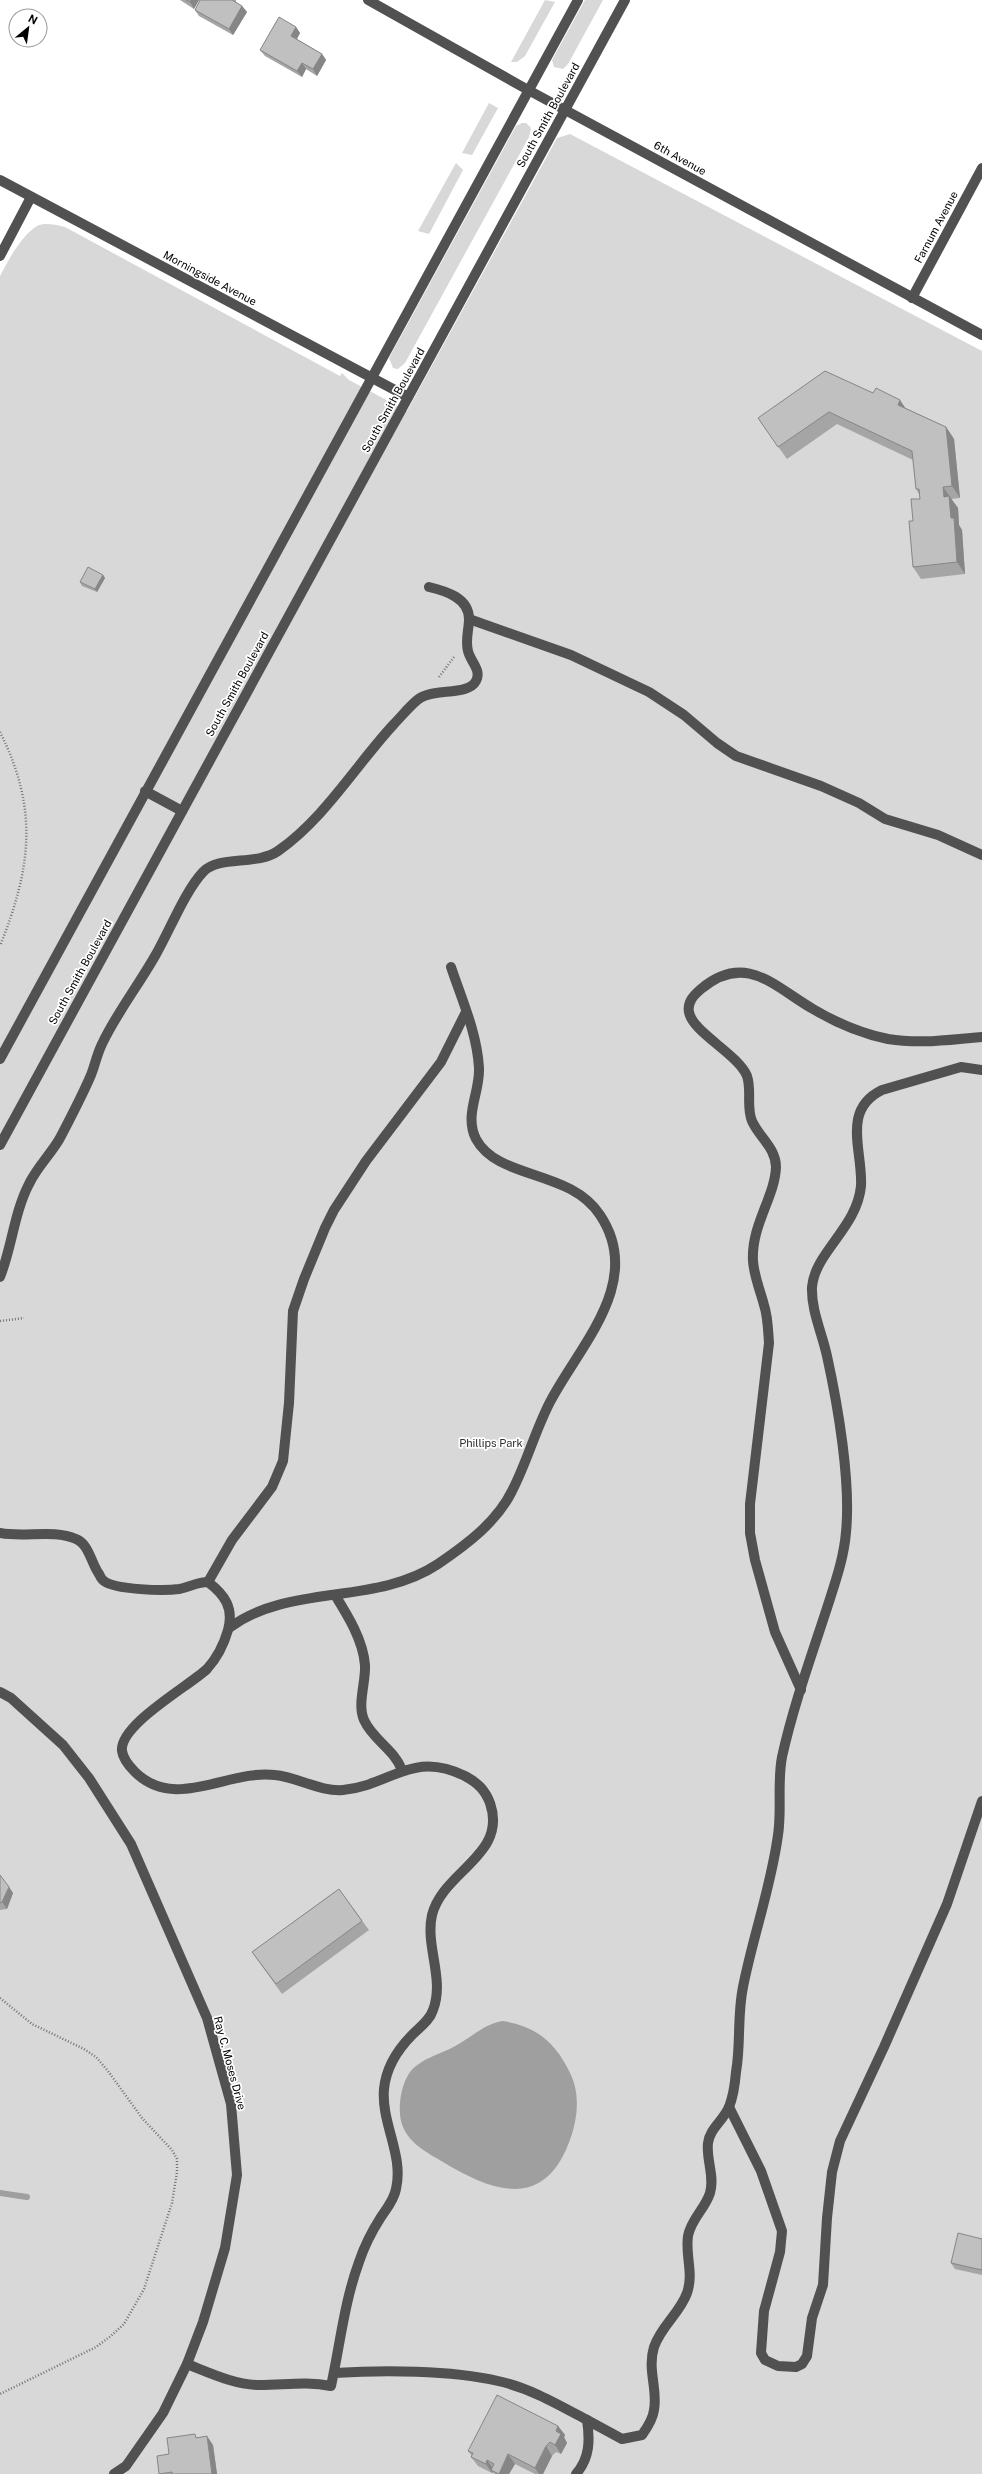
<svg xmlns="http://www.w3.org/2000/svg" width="982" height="2474" viewBox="0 0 982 2474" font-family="'Public Sans',sans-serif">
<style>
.green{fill:#d8d8d8}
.water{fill:#9f9f9f}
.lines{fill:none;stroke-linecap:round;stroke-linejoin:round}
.stream{stroke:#9f9f9f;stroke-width:6}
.path{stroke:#737373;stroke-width:2.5;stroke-dasharray:1 2;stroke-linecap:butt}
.minor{stroke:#515151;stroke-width:10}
.wall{fill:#a5a5a5}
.shaded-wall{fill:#868686}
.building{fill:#c0c0c0;stroke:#868686}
.labels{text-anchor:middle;stroke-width:3.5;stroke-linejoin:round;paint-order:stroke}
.street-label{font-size:11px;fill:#000;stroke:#fff}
.park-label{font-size:11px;fill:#2f2f2f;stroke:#fff}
</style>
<rect width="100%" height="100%" fill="#fff"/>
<g class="green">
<path d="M545,0L555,2L525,56L517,62H511Z"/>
<path d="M585,0H603L568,64L563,69L554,67L552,60Z"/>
<path d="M489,103L498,108L472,155L462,153Z"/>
<path d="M522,123H526L531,128L529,137L405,363L398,369L393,368L389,358L516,126Z"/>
<path d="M570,134L982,351V2474H0V276C9,259 21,236 37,226C45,222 57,225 65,227L340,376L342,373L349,380L407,411L557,138Z"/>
<path d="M456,163L463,170L429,234L418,231Z"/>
</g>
<path class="water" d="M502,2021C535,2025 556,2043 570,2073C580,2093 578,2116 571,2137C546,2210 496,2194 443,2162C428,2153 410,2144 403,2127C397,2113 400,2090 407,2077C417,2058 441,2055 457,2045C473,2036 483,2025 502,2021Z"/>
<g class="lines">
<path class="stream" d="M0,2193L27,2197"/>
<g class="path">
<path d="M439,677L454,657"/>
<path d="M0,732C39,810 31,868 0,946"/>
<path d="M0,1321L24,1318"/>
<path d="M0,1998L32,2024L84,2049L96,2057L108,2071L142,2118L172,2150L177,2159V2172L172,2203L144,2289L124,2324L111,2336L96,2347L0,2394"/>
</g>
<g class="minor">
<path d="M368,0L530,91L982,335"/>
<path d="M0,180L408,397"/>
<path d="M0,256L31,197"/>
<path d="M912,298L982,168"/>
<path d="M469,619L571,655L649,692L684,715L717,743L736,756L821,786L859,803L885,819L938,835L982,855"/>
<path d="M145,791L182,811"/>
<path d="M0,1059L578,0"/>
<path d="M0,1145L625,0"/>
<path d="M0,1277C12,1247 14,1213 29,1184C37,1167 51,1154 60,1138C71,1117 82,1096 91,1075C95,1065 97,1054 102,1044C116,1014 138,986 155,956C169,932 185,891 203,872C219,855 256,866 278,851C325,818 356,765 394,724C402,716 411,704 420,698C435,688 468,696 476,681C482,670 470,661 468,651C465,640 469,630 469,619C469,598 446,591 429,587"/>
<path d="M0,1533C24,1538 53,1529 76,1539C89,1544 91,1563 99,1574C100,1576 102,1580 104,1581C115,1590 165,1591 179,1589C190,1587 197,1582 208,1582C225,1595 234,1608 228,1630C224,1644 216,1659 207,1669C189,1686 119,1725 122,1751C123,1758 130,1767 135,1772C176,1812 228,1769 275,1775C297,1777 321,1792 343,1790C392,1785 412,1750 465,1776C478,1783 485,1790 490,1803C508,1855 443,1871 432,1915C425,1946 445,1979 433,2010C430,2020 420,2027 413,2034C398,2049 386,2068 384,2089C381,2123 404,2155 396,2189C394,2200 387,2208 381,2217C372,2231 364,2247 359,2262C344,2303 340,2345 331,2386C306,2381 285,2385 260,2385C235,2385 210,2373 187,2364"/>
<path d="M208,1582L232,1540L272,1487L283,1461L289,1403L293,1311L304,1279L325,1228L334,1210L366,1161L441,1062L466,1012"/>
<path d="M335,1595C348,1616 363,1640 365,1665C366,1682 357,1704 364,1720C373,1740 394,1749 402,1770"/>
<path d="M229,1628C289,1583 375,1606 438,1564C466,1545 497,1522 512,1491C527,1462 535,1431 550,1402C579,1346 645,1282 600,1215C570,1169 498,1180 476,1139C464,1115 480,1093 479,1068C477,1033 462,1000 451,967"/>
<path d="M801,1690L775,1632L755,1560L750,1533V1504L769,1343C768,1330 768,1317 764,1305C760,1290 754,1276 753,1261C751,1225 775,1197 776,1167C776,1148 759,1137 752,1121C746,1107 752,1091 747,1076C738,1054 692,1032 689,1012C687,1002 694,995 701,989C746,951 776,988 813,1009C835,1022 863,1034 888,1039C918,1044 952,1040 982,1037"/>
<path d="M0,1692L11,1698L63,1745L89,1778L131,1844L207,2018L231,2104L237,2175L225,2248L203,2322L187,2364L163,2413L126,2466L114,2474"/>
<path d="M729,2107L761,2171L782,2231L780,2252L764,2311L761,2353L765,2360L778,2366L796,2367L802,2364L807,2356L812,2318L823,2285L827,2218L832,2172L840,2141L884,2047L947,1904L982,1801"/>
<path d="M334,2373C383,2370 450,2370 498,2381C530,2388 559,2405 587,2420C590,2440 590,2458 576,2474"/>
<path d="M587,2420L622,2439L642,2435C647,2428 653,2419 654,2410C658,2389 647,2370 654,2347C661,2326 680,2313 687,2293C694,2273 685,2256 688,2236C691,2219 705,2209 710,2193C715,2176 706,2160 708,2143C710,2128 723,2121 729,2107C733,2097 735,2084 736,2072C741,2044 737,2016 743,1987C753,1936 771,1887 778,1835C782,1810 777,1783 782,1757C793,1707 811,1657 827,1608C835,1583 844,1558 846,1532C851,1482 838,1406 827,1356C822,1333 811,1310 812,1287C815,1252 857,1228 861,1186C863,1151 841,1110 882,1090L961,1067L982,1070"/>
</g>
</g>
<g class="wall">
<path d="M180,0H199L194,9Z"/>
<path d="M200,0H236V2L242,6L247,12L233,35L199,16L195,10Z"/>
<path d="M296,27L300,33L297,39L322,54L326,60L317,76L306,69L302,77L265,56L260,50Z"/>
<path d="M873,393L946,427L954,439L960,498L951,499L958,508L959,525L962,530L965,574L921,579L913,567V521L920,499L919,494L916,489L913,460L837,424L787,459L758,418Z"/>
<path d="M103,575L105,578L97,592L82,586L80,582Z"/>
<path d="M0,1875L13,1893L7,1909L0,1910Z"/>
<path d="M339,1889L369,1930L282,1994L252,1952Z"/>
<path d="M982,2239V2275L955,2269L951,2263Z"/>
<path d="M558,2426L565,2435L564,2437L567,2443L561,2454L556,2452L552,2456L543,2474H535L515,2464L509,2474H494L493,2472L492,2473L478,2466L471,2457L472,2456L468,2451Z"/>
<path d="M198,2437L213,2445L217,2474H159L169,2454Z"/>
</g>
<g class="shaded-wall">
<path d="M191,0H199L194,9L190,2Z"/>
<path d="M242,6L247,12L233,35L229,29Z"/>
<path d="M296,27L300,33L295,42L291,36Z"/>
<path d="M322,54L326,60L317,76L313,69Z"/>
<path d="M302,63L306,69L302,77L297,71Z"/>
<path d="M900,400L908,412L898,405Z"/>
<path d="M946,427L954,439L960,498L952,486Z"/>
<path d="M943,487L958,508L959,525L962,530L965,574L957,562L951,518L944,497Z"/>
<path d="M103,575L105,578L97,592L95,589Z"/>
<path d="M9,1887L13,1893L7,1909L2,1902Z"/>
<path d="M558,2426L565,2435L564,2437L567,2443L561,2454L555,2445L556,2431Z"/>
<path d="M207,2436L213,2445L217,2474H212Z"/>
<path d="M546,2446L552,2456L543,2474H539L535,2468Z"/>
<path d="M508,2454L515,2464L509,2474H499Z"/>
<path d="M487,2460L494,2470H491L493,2472L492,2473L486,2464Z"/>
</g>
<g class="building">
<path d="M186,0H191L190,2Z"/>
<path d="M200,0H232L242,6L229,29L195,10Z"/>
<path d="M279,17L296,27L291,36L322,54L313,69L302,63L297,71L260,50Z"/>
<path d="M825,371L873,393L876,388L900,400L898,405L946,427L952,486L943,487L944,497L949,496L951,518H954L957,562L913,567L909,521H913L911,499H920L919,489H916L912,451L829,412L778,447L758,418Z"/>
<path d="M88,567L103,575L95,589L80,582Z"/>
<path d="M0,1875L9,1887L2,1902L0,1903Z"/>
<path d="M339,1889L362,1921L276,1984L252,1952Z"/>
<path d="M958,2233L982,2239V2270L951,2263Z"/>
<path d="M497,2395L558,2426L556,2431L561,2434L555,2445L550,2442L546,2446L535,2468L508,2454L499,2474L491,2470L494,2464L487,2460L486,2464L471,2457L473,2453L468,2451Z"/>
<path d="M195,2434L196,2438L207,2436L212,2474H172V2472L159,2474L157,2456L169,2454L167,2438Z"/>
</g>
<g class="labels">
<g class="street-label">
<text transform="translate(548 115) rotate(-61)" y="4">South Smith Boulevard</text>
<text transform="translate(680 158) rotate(29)" y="4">6th Avenue</text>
<text transform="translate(936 227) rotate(-62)" y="4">Farnum Avenue</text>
<text transform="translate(210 278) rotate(28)" y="4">Morningside Avenue</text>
<text transform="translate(393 400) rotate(-61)" y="4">South Smith Boulevard</text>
<text transform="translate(237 684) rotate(-61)" y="4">South Smith Boulevard</text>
<text transform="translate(80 972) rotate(-61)" y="4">South Smith Boulevard</text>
<text transform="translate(230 2063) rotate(75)" y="4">Ray C. Moses Drive</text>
</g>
<g class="park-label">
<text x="491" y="1447">Phillips Park</text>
</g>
</g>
<g transform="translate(28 28) rotate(29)"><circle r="19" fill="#ffffff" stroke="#999999"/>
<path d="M0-3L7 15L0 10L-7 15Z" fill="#000000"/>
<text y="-6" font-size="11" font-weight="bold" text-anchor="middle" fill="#000000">N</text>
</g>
</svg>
